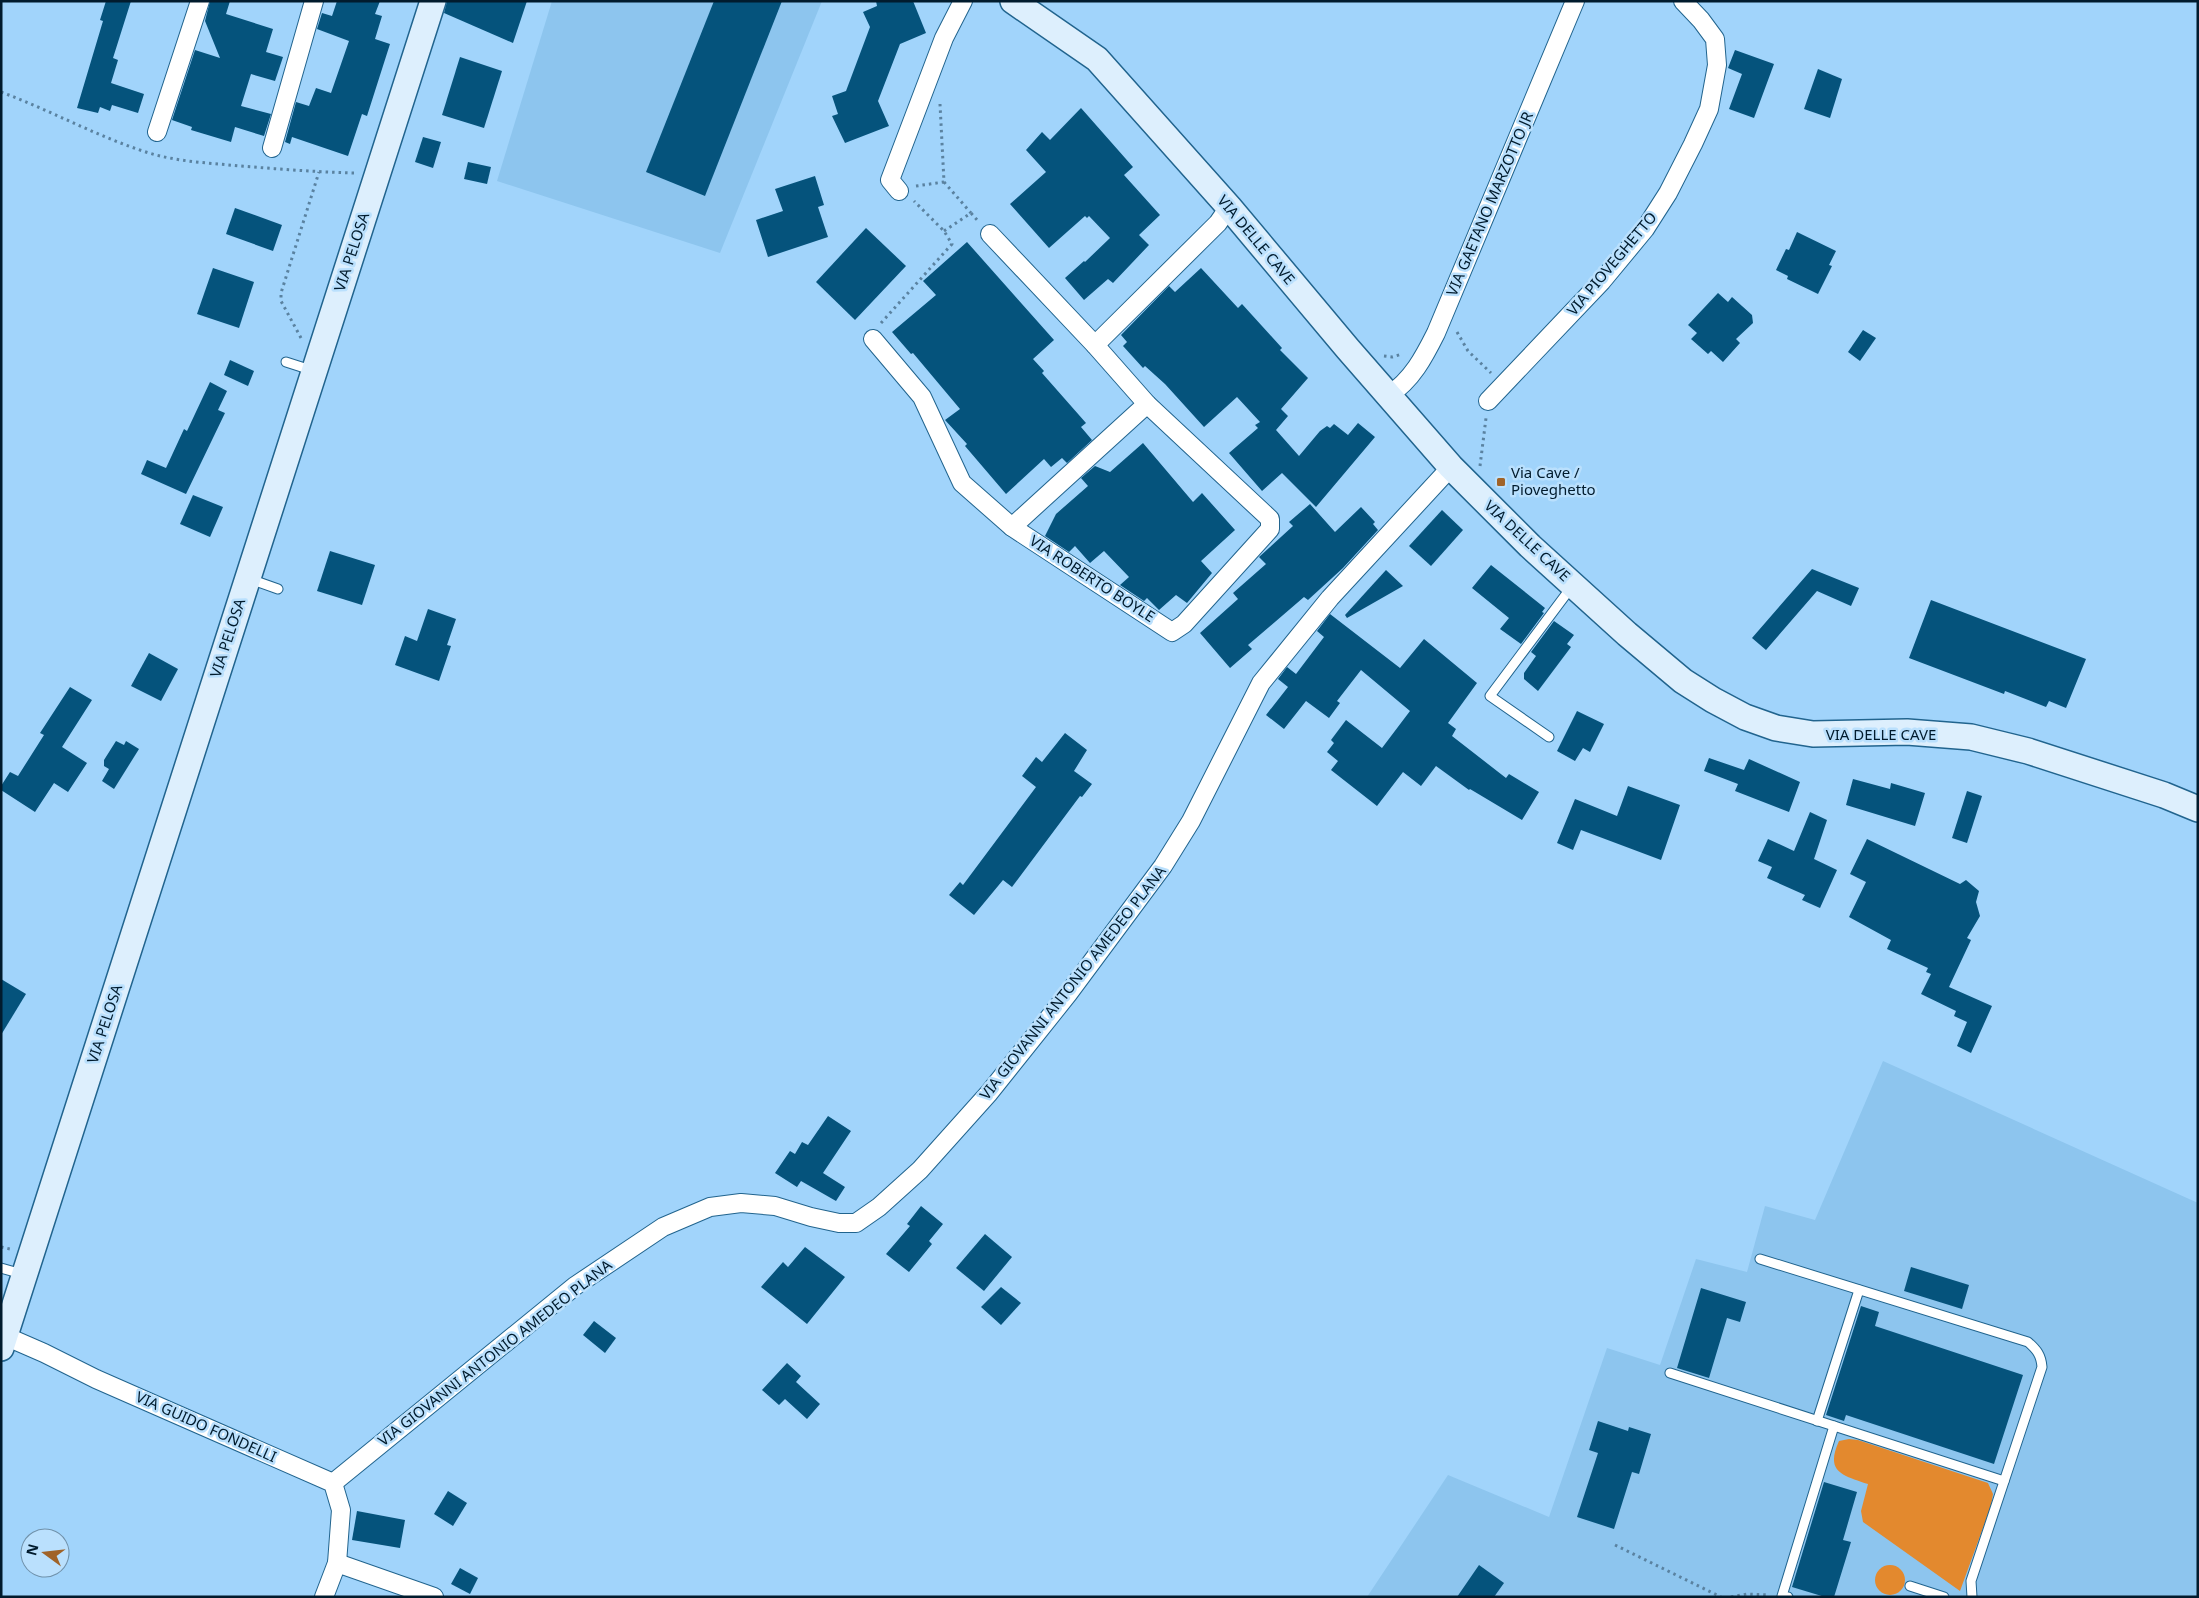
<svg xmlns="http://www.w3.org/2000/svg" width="2199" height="1598" viewBox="0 0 2199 1598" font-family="'Noto Sans',sans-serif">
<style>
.built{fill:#8dc5ee}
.green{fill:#e3892e}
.building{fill:#05537c}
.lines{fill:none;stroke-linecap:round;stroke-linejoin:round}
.lane-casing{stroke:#21648e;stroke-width:11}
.street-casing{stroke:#21648e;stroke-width:20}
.secondary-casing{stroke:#21648e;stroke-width:28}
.path{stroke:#5a82a0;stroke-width:3;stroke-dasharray:2.5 4;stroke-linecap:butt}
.lane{stroke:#fff;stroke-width:9}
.street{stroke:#fff;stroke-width:18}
.secondary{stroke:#ddeffd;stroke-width:25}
.poi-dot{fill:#a06328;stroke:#bae0fd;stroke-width:2}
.labels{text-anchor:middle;stroke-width:5;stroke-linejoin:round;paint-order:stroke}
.street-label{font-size:15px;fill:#011b2d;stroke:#bae0fd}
.poi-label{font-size:15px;fill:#011b2d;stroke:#bae0fd;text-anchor:start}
</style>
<rect width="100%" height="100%" fill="#a1d4fb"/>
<g class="built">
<path d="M552,1H822L720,253L497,181Z"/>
<path d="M1883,1061L2198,1203V1597H1367L1448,1475L1549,1517L1607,1348L1660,1365L1696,1259L1747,1272L1765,1206L1815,1220Z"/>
</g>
<g class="green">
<path d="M1849,1439L1858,1440L1988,1483L1993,1494L1991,1506L1960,1591L1863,1522L1861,1511L1868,1484C1842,1475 1825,1472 1839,1441Z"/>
<circle cx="1890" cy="1580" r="15"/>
</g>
<g class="building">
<path d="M106,1H131L113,58L118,60L111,83L144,94L138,113L112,105L110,111L100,107L98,113L77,108L103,21L100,20Z"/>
<path d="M210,1H230L226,14L273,29L266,52L283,57L275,81L251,74L241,106L271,114L264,136L235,127L231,142L191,130L192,127L172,120L195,50L220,58L205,21Z"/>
<path d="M337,1H380L375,14L382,16L375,39L390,44L367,116L362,114L348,156L292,137L290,144L285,142L296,102L309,106L316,88L331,93L349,41L317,29L322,13L332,16Z"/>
<path d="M447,1H527L513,43L444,13Z"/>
<path d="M714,1H782L705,196L646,172Z"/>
<path d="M876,1H913L926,33L900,44L878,101L889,126L845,143L832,116L838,114L832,96L846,91L870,27L863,12L877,6Z"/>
<path d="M1735,50L1774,64L1754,118L1729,109L1742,74L1728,68Z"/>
<path d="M460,57L502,71L484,128L442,115Z"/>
<path d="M1818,69L1842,79L1830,118L1804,109Z"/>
<path d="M1081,108L1133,167L1124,175L1160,215L1139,235L1149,245L1113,283L1108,279L1084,300L1065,278L1084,261L1085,262L1110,238L1089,216L1087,218L1085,216L1049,248L1010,204L1046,172L1026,150L1042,132L1050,140Z"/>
<path d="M423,137L441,142L433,168L415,162Z"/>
<path d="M468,162L491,167L487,184L464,179Z"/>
<path d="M815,176L824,205L818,207L828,237L768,257L756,220L783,211L775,189Z"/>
<path d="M235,208L282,225L273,251L226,234Z"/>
<path d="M866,228L906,266L855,320L816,282Z"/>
<path d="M1797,232L1836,251L1829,265L1832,266L1818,294L1787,279L1788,276L1776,270L1786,249L1789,250Z"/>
<path d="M967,242L1054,340L1033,359L1044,371L1042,373L1086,423L1081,427L1092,440L1067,463L1062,458L1051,467L1044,459L1006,494L965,446L967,444L945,420L960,409L913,353L911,354L892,332L936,295L923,281Z"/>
<path d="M213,268L254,282L239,328L197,314Z"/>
<path d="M1201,268L1238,308L1242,304L1282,348L1280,350L1308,378L1281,409L1288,416L1276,430L1299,456L1320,431L1327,426L1330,428L1334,424L1348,435L1358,423L1375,437L1316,507L1282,473L1262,491L1229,453L1258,428L1255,425L1260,422L1237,397L1204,427L1165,384L1145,366L1143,368L1123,346L1127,342L1121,335L1169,286L1175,292Z"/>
<path d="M1718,293L1728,302L1732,297L1752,315L1753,323L1736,339L1740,343L1723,362L1711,351L1708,354L1691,339L1697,333L1688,325Z"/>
<path d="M1863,330L1876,338L1860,361L1848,352Z"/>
<path d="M230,360L254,371L248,386L224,375Z"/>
<path d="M210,382L227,391L218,410L225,413L186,494L141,474L147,460L166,468L184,429L187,431Z"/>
<path d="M1143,443L1193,502L1202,493L1235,530L1201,561L1212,573L1187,603L1176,595L1159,610L1147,598L1144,601L1120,585L1129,577L1104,551L1090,563L1075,546L1069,552L1045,536L1056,514L1088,486L1081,478L1095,466L1110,472Z"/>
<path d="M193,495L223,507L210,537L180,524Z"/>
<path d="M1310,504L1335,532L1361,507L1375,522L1373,524L1378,530L1343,568L1308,600L1304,597L1248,645L1252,649L1230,668L1200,633L1238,599L1233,593L1266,564L1259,557L1293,526L1289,522Z"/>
<path d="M1442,510L1463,530L1431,566L1409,546Z"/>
<path d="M330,551L375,565L362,605L317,591Z"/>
<path d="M1491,565L1545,608L1542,612L1544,613L1521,644L1500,629L1509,618L1472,588Z"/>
<path d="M1812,569L1859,588L1851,606L1817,591L1766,650L1752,638Z"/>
<path d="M1386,570L1403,586L1347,618L1345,615Z"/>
<path d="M1931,600L2086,659L2066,708L2049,701L2046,707L2005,691L2004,694L1909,658Z"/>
<path d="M428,609L456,619L447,645L451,646L439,681L395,665L405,636L417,641Z"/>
<path d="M1330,614L1400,668L1424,639L1477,683L1448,723L1456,729L1452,736L1506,778L1509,774L1539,792L1522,820L1470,789L1469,790L1436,766L1421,786L1403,772L1377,806L1331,770L1338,761L1327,752L1334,743L1331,740L1346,720L1382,748L1410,711L1361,670L1337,701L1340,703L1329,718L1306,701L1284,729L1266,715L1288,687L1278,679L1287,667L1296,674L1324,637L1317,631Z"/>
<path d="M1554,621L1574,635L1567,644L1571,647L1538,691L1524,679V673L1536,656L1531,652Z"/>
<path d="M149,653L178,669L161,701L131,686Z"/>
<path d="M70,687L92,700L62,747L87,763L68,792L54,783L35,812L1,790V786L10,772L18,776L44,735L40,733Z"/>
<path d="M1577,711L1604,724L1590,752L1583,748L1575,761L1557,751Z"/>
<path d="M1065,733L1087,750L1074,771L1092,784L1082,797L1080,796L1012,887L1003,880L974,915L949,895L960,882L963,885L1036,787L1022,776L1036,757L1042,762Z"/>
<path d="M116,741L124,745L126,741L139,749L114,789L102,781L109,769L104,766V760Z"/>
<path d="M1709,758L1744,770L1749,759L1800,782L1789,812L1735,791L1738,784L1704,771Z"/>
<path d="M1853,779L1890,789L1891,783L1925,793L1915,826L1846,805Z"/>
<path d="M1628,786L1680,805L1661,860L1581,830L1573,850L1557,843L1575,799L1617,816Z"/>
<path d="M1967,791L1982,796L1967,843L1952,838Z"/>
<path d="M1810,812L1827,820L1814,859L1837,870L1820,908L1802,900L1805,895L1767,878L1772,867L1758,861L1768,839L1794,851Z"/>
<path d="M1867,839L1960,884L1966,880L1979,891L1976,902L1980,916L1967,938L1971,940L1949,987L1992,1006L1971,1053L1957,1046L1967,1022L1954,1016L1956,1011L1921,994L1931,974L1926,972L1928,968L1887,949L1891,940L1849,917L1866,882L1850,874Z"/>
<path d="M1,979L26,994L1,1035Z"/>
<path d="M828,1116L851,1131L823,1173L845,1187L836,1201L801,1181L797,1187L775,1173L790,1151L795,1154L802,1142L808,1145Z"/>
<path d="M921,1206L943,1224L929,1241L932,1244L909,1272L886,1254L910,1226L907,1224Z"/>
<path d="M985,1234L1012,1257L984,1291L956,1268Z"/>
<path d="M805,1247L845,1277L807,1324L761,1287L783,1262L788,1267Z"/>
<path d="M1911,1267L1969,1285L1962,1309L1904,1291Z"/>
<path d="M1001,1287L1021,1303L1001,1325L981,1307Z"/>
<path d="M1701,1288L1746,1302L1740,1322L1727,1318L1709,1378L1677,1368Z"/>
<path d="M1861,1306L1879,1312L1875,1326L2023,1375L1994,1464L1846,1415L1844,1421L1826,1415Z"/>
<path d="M594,1321L616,1338L605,1353L583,1335Z"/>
<path d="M787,1363L801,1376L796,1382L820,1404L807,1419L785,1399L779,1405L762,1390Z"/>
<path d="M1598,1421L1628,1431L1629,1427L1651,1434L1639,1474L1632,1472L1614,1529L1577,1517L1598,1453L1589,1450Z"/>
<path d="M1824,1482L1857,1492L1843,1540L1851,1542L1834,1597H1825L1792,1587Z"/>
<path d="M448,1491L467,1503L453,1526L434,1514Z"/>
<path d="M357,1511L405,1520L400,1548L352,1540Z"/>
<path d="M1479,1565L1504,1583L1494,1597H1457Z"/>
<path d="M460,1568L478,1578L470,1594L451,1584Z"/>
</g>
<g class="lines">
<g class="lane-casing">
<g id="lane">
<path d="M286,362L314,371"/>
<path d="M250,579L278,589"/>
<path d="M1549,737L1490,696L1573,585"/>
<path d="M1760,1259L2028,1342C2037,1350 2041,1355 2042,1367L1971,1581L1972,1597"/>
<path d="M1,1268L22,1274"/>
<path d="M1670,1373L1834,1426"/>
<path d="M1817,1421L1859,1290"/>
<path d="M1910,1586L1944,1597"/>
<path d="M1788,1597L1782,1596L1834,1426L2004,1481"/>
</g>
</g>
<g class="street-casing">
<g id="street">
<path d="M157,132L200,1"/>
<path d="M272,148L314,1"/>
<path d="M899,191L890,180L944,38L963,1"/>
<path d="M873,339L922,397L962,483L1012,527L1172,632L1184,624L1270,529V519L1147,404L1095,345L990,234"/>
<path d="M1095,345L1218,223L1229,207"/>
<path d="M1389,395C1412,380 1424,357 1436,333L1575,1"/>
<path d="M1488,401L1602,281L1645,229L1668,193L1693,144L1709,109L1717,65L1715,39L1701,20L1683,1"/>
<path d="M1012,527L1147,404"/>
<path d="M5,1336L44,1353L96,1379L333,1483L341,1510L337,1563L324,1597"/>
<path d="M333,1483L575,1286L663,1227L710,1207L741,1203L775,1206L811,1217L839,1223H856L879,1207L920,1170L989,1093L1068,994L1163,866L1191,821L1261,683L1330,598L1451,467"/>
<path d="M337,1563L434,1597"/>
</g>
</g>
<g class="secondary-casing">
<g id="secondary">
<path d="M1013,1L1097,59L1229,207L1348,349L1451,467L1530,546L1627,634L1683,681L1713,700L1745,717L1776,728L1813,734L1907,732L1971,737L2028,751L2164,795L2198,809"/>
<path d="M1,1348L433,1"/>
</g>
</g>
<g class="path">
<path d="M1,92C52,111 98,137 149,153C179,162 210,163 240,166C278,169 316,172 354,173"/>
<path d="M944,182L971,213"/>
<path d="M916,186L944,182L940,104"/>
<path d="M944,231L971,213L978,221"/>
<path d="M881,323L952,244L944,231L914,201"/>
<path d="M1457,332L1468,351L1491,373"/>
<path d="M301,338L281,301V293L319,172"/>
<path d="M1384,356L1392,357L1402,354"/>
<path d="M1480,466L1486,418"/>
<path d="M1,1247L10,1249"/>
<path d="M1615,1545L1721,1597"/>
<path d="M1731,1597L1747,1594L1769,1595"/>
</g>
<use href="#lane" class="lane"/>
<use href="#street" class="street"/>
<use href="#secondary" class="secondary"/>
</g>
<rect class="poi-dot" x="1496" y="477" width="10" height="10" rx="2.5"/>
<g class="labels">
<g class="street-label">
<text transform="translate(1490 204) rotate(-67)" y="5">VIA GAETANO MARZOTTO JR</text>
<text transform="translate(1256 240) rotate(50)" y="5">VIA DELLE CAVE</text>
<text transform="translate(352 252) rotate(-72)" y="5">VIA PELOSA</text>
<text transform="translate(1612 264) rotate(-50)" y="5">VIA PIOVEGHETTO</text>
<text transform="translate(1527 541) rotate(43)" y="5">VIA DELLE CAVE</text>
<text transform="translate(1092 579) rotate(33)" y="5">VIA ROBERTO BOYLE</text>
<text transform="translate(228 638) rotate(-72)" y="5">VIA PELOSA</text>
<text x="1881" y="740">VIA DELLE CAVE</text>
<text transform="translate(1073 983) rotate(-52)" y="5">VIA GIOVANNI ANTONIO AMEDEO PLANA</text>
<text transform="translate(105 1024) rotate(-72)" y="5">VIA PELOSA</text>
<text transform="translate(495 1353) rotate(-38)" y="5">VIA GIOVANNI ANTONIO AMEDEO PLANA</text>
<text transform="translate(206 1427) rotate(24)" y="5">VIA GUIDO FONDELLI</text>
</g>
<g class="poi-label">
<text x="1511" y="478">Via Cave /<tspan x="1511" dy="17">Pioveghetto</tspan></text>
</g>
</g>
<rect width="2199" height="1598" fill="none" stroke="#011b2d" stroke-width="5"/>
<g transform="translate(45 1553) rotate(285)"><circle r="24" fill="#bae0fd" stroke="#7091aa"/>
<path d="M0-4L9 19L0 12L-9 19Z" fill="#a06328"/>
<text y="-8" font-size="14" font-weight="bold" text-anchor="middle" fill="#011b2d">N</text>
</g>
</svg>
